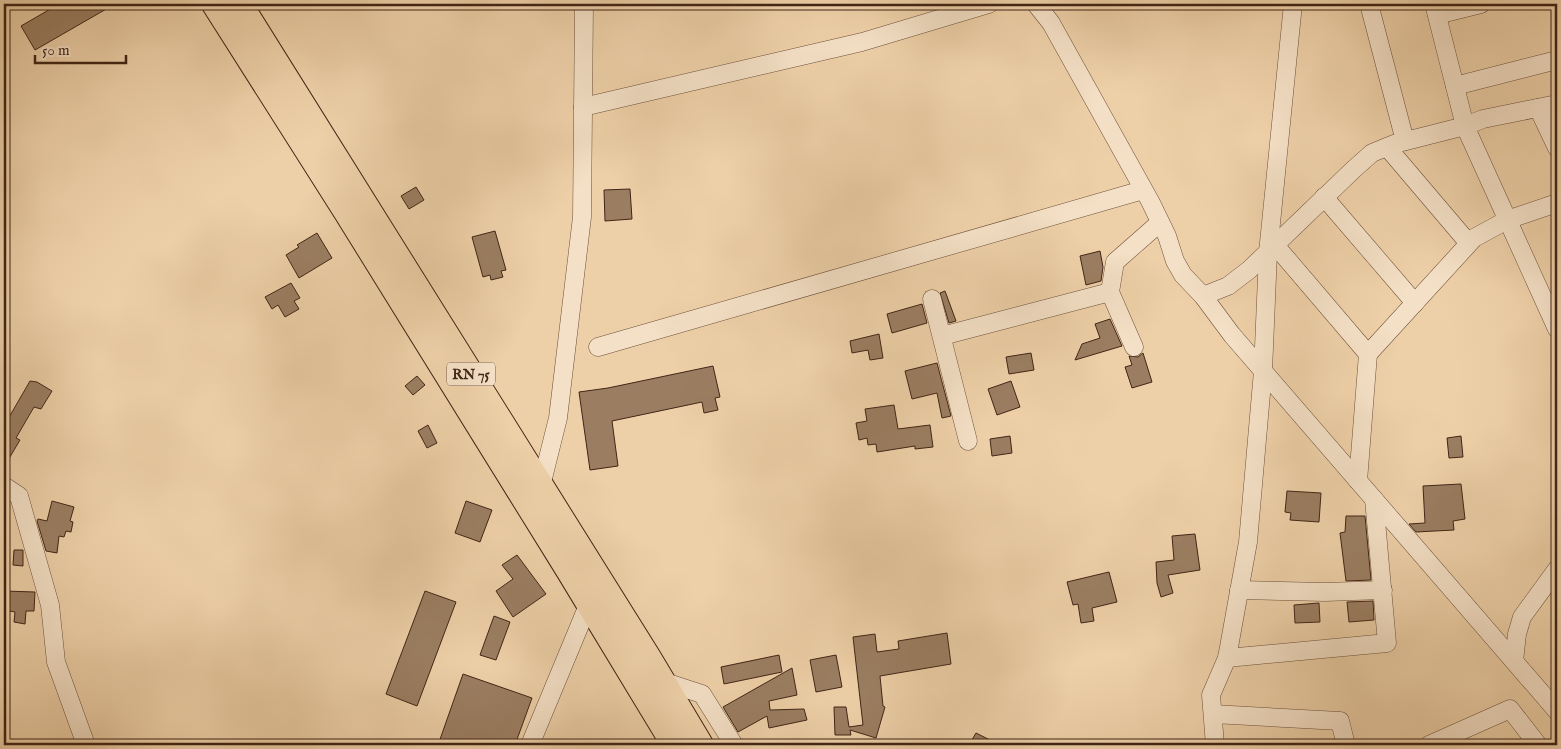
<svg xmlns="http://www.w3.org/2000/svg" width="1561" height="749" viewBox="0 0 1561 749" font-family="'IM FELL English',serif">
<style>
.building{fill:#9b7e62;stroke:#412516}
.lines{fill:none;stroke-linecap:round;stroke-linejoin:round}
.minor-casing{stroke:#6c503a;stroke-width:19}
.highway-casing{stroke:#412516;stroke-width:28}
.minor{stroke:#f4e0c6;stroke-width:18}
.highway{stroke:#eed0a8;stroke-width:26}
.labels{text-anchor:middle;stroke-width:4;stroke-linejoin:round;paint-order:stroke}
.shield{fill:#f4e0c6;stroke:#775d4b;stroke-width:1}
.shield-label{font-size:14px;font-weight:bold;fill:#412516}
</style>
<rect width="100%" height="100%" fill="#eed0a8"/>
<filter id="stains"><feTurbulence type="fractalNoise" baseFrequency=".004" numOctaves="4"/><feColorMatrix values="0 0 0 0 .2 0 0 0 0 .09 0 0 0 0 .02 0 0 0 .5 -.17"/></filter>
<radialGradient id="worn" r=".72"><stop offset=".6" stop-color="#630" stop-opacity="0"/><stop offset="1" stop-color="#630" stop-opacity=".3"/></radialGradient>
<g class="building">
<path d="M59,4H115L35,50L21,26Z"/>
<path d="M416,187L424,200L409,209L401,196Z"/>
<path d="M630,189L632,219L605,221L604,190Z"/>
<path d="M495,231L506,270L501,271L503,277L491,280L490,275L483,277L472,237Z"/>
<path d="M317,233L332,258L299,278L286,255L299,247L297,245Z"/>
<path d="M1100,251L1103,267L1101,281L1086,285L1080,256Z"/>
<path d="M291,283L300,298L294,301L299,309L285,317L278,305L272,309L265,297Z"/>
<path d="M945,291L956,321L949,323L940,293Z"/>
<path d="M922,304L927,323L892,333L887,314Z"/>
<path d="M1110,319L1122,346L1075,360L1082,344L1100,338L1095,324Z"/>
<path d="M879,334L883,358L870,360L868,350L852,353L850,341Z"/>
<path d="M1031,353L1034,370L1009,374L1006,357Z"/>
<path d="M1143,353L1152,382L1132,388L1125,367L1132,365L1129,356L1138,357Z"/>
<path d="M937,363L951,416L942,418L937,393L912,399L905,371Z"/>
<path d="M713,366L720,397L715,398L718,410L704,413L702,402L612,421L618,466L590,470L579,392L608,388Z"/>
<path d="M417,376L425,385L413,395L405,386Z"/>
<path d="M30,381L37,382L52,391L41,409L34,407L16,438L20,440L4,467V418L8,419Z"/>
<path d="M1011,381L1020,407L997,415L988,389Z"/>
<path d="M894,405L898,429L930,425L933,447L915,449V446L877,452L876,444L868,445L867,438L859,440L856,423L867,421L865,409Z"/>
<path d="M428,425L437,443L427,448L418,431Z"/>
<path d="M1010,436L1012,453L992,456L990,439Z"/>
<path d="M1461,436L1463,457L1449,458L1447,438Z"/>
<path d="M1461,484L1465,519L1453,521L1454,530L1416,532L1409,524L1425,523L1423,486Z"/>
<path d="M1287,491L1321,493L1319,522L1290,520L1291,513L1285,512Z"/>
<path d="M52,501L74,507L70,521L73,522L71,532L66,531L64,537L59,536L57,553L46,551L37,521L38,519L47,521Z"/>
<path d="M466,501L492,510L480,542L455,533Z"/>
<path d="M1346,516H1365L1371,580L1346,581L1340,533L1345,532Z"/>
<path d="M1195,534L1200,570L1168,575L1173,593L1161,597L1157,583L1156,562L1174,560L1172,536Z"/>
<path d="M14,550H23V566L13,565Z"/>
<path d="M517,555L546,594L513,617L496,591L513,579L502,565Z"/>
<path d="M1109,572L1117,602L1092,608L1094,621L1081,623L1078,604L1073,605L1067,582Z"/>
<path d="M4,591L35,592L34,611H26L25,624L14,622L15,612L4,610Z"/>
<path d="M425,591L456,602L417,706L386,694Z"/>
<path d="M1373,601L1374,620L1349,622L1347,602Z"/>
<path d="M1319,603L1320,622L1295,623L1294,605Z"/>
<path d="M494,616L510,622L496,660L480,655Z"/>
<path d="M947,633L951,664L880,676L883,706L885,707L876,738L850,730L851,735H835L834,707H846L849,727L863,725L853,637L875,634L877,652L899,649L898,641Z"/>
<path d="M779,655L782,672L724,684L721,667Z"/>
<path d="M836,655L842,687L816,692L810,660Z"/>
<path d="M792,668L797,695L769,701L770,710L804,709L807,720L769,728L767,716L738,732L723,707Z"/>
<path d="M463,674L532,698L515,745H438Z"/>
<path d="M976,733L1000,745H969Z"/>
</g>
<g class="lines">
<g class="minor-casing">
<g id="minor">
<path d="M1036,4L1051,23L1150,201L1167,236L1175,261L1183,275L1203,296L1232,335L1557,711"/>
<path d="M1369,4L1405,141"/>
<path d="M1434,4L1465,126L1557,329"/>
<path d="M1437,15L1481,4"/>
<path d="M1455,86L1557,60"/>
<path d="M583,107L862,42L989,4"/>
<path d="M1538,108L1557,148"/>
<path d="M1387,147L1466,240"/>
<path d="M1324,197L1415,303"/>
<path d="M1275,245L1368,354L1358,481"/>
<path d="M1203,296L1228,286L1249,270L1354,169L1372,153L1394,144L1465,126L1483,119L1557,104"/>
<path d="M932,299L968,441"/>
<path d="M942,336L1110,292"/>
<path d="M598,347L1143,190"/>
<path d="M1134,347L1110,292L1115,262L1156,226"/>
<path d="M1368,354L1474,238L1507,220L1557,203"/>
<path d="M4,486L19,496L50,605L56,662L86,745"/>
<path d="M537,489L541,486L558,418L582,217L584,4"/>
<path d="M1239,590L1325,592L1383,590"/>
<path d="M1227,658L1387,643L1374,499"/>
<path d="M1514,661L1517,634L1522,617L1557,569"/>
<path d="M662,681L702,694L734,745"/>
<path d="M1213,714L1340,721L1346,745"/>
<path d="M530,745L589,603"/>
<path d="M1215,745L1211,695L1227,658L1248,542L1263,371L1268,253L1293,4"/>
<path d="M1429,745L1510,709L1538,745"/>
</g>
</g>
<g class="highway-casing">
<g id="highway">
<path d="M215,4L347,212L569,570L675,745"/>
<path d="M239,4L648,658L700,745"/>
</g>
</g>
<use href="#minor" class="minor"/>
<use href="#highway" class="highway"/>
</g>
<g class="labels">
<rect class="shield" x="447" y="362.5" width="48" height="23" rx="4"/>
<g class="shield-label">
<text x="471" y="379">RN 75</text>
</g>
</g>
<rect width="1561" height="749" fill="none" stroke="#eed0a8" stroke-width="20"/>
<rect x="5" y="5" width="1551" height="739" fill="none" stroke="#412516" stroke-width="2.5"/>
<rect x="10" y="10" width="1541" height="729" fill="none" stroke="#412516"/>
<path d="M35 55v8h91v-8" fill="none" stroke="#412516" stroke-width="2.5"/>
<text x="42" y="55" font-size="15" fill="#412516" stroke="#f4e0c6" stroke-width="4" paint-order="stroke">50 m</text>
<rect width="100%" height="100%" filter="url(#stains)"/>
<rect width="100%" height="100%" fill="url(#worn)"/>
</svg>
